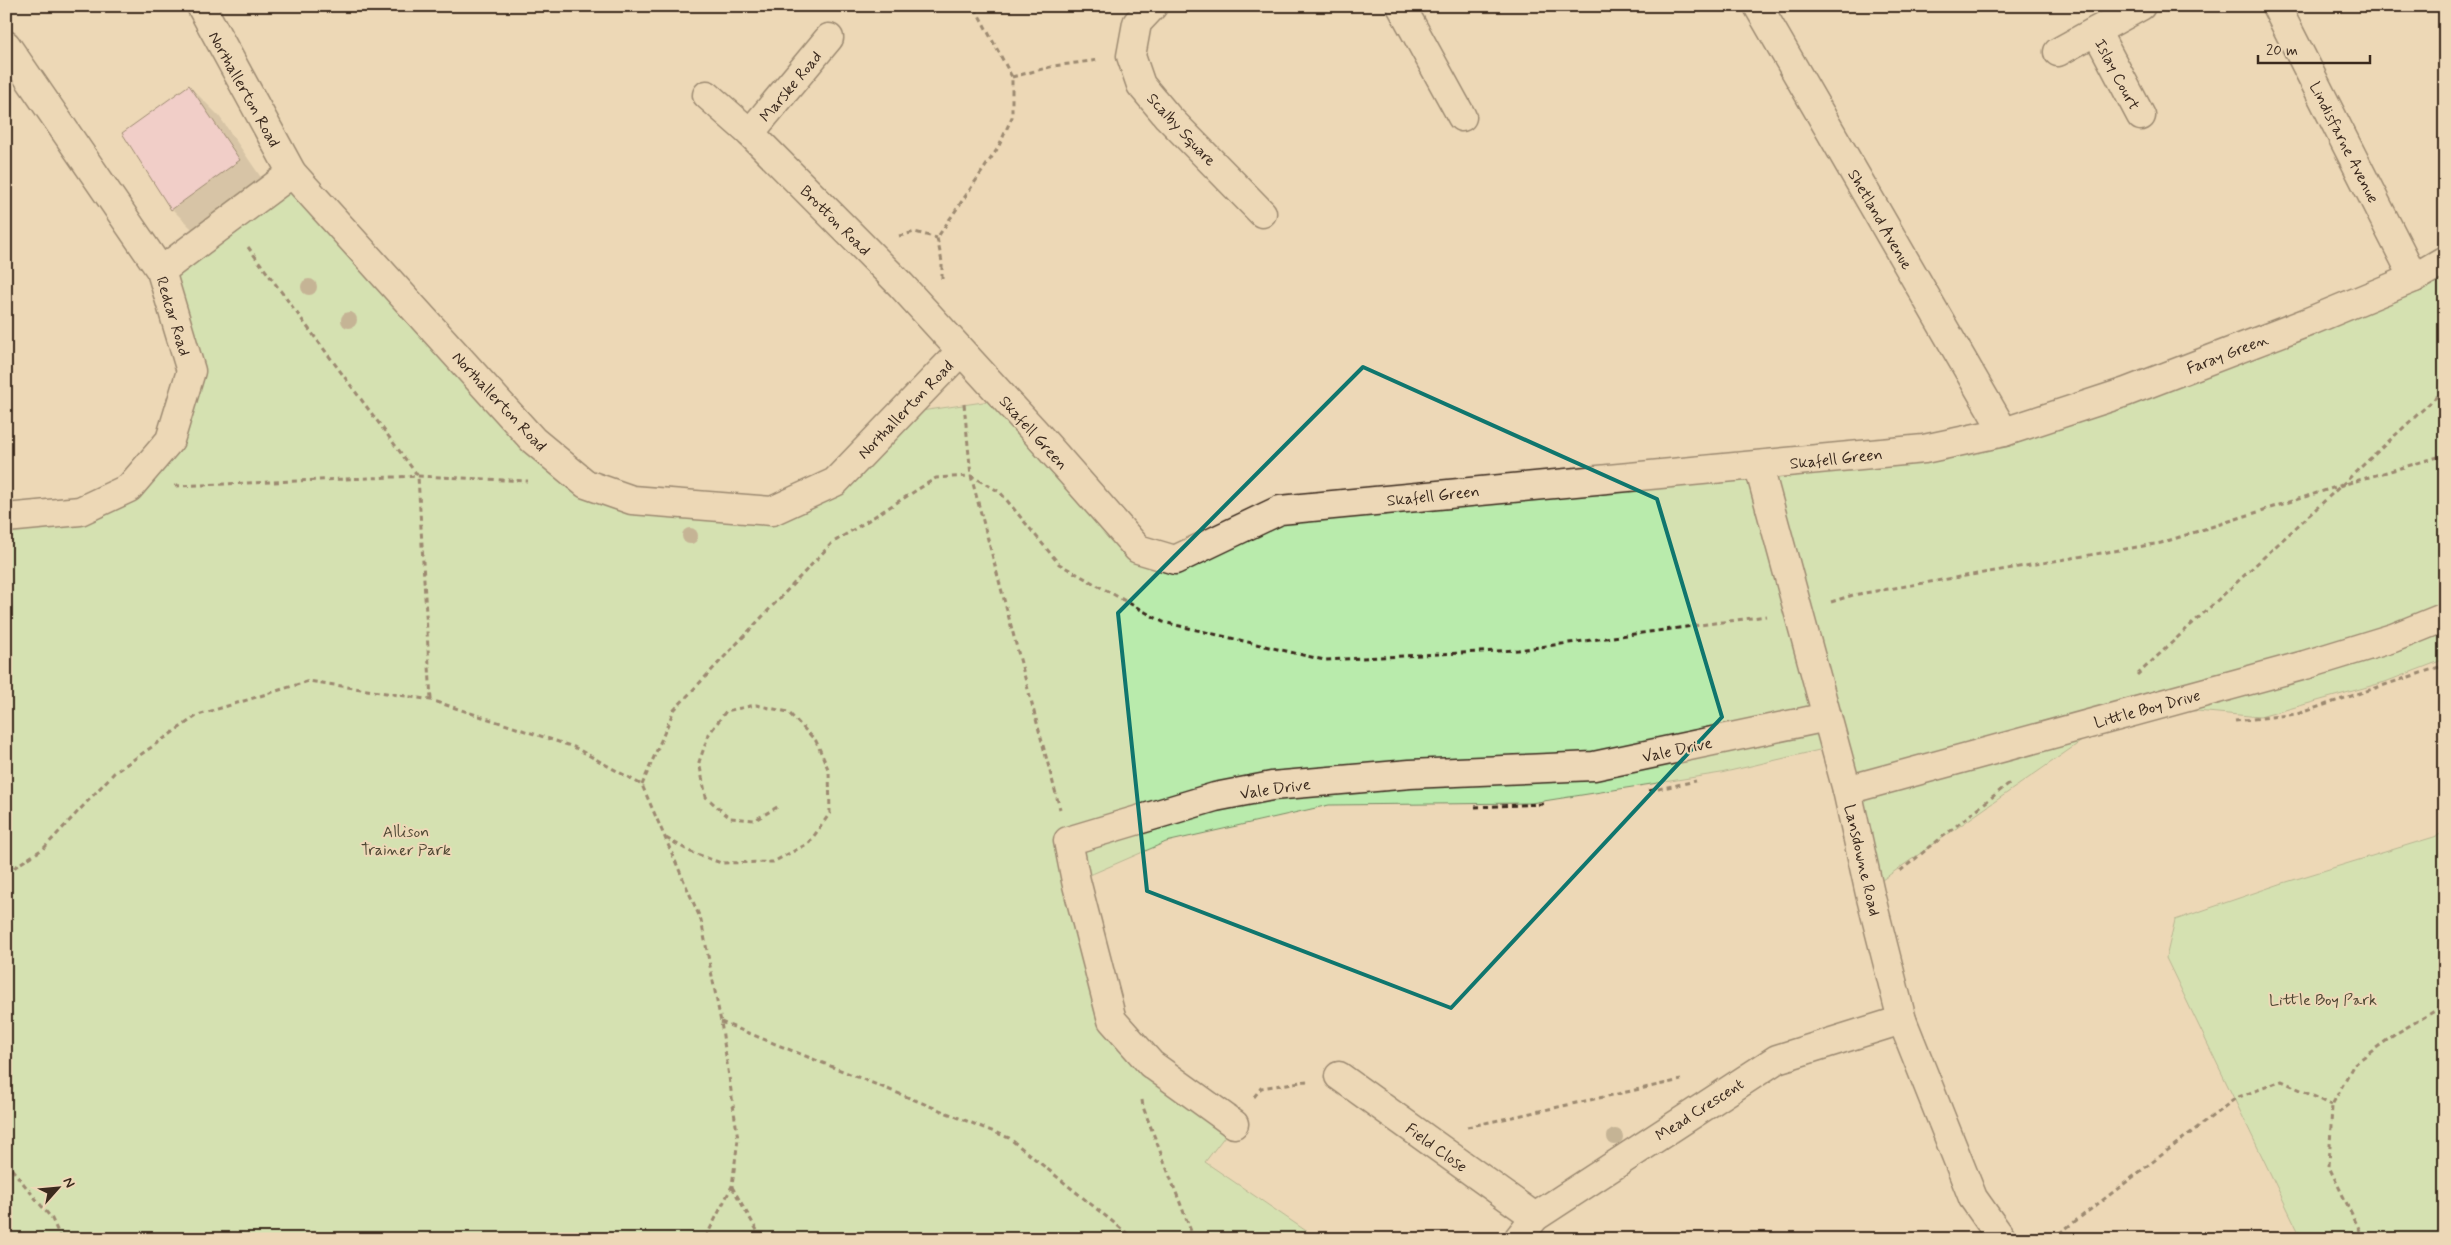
<svg xmlns="http://www.w3.org/2000/svg" width="2451" height="1245" viewBox="0 0 2451 1245" font-family="Mynerve,sans-serif">
<style>
.green{fill:#b9ebac;stroke:#7a8a65}
.shadow{fill:#0003}
.building{fill:#f6c1dd;stroke:#3b2a1e}
.lines{fill:none;stroke-linecap:round;stroke-linejoin:round}
.minor-casing{stroke:#3b2a1e;stroke-width:31}
.path{stroke:#3b2a1e;stroke-width:3;stroke-dasharray:5 4;stroke-linecap:butt}
.minor{stroke:#edd8b7;stroke-width:28}
.tree{fill:#96886e}
.marked{fill:none;stroke:#0f766e;stroke-width:4;stroke-linejoin:round}
.labels{text-anchor:middle;stroke-width:4;stroke-linejoin:round;paint-order:stroke}
.street-label{font-size:16px;fill:#3b2a1e;stroke:#edd8b7}
.park-label{font-size:16px;fill:#4e4733;stroke:#edd8b7}
</style>
<rect width="100%" height="100%" fill="#edd8b7"/>
<filter id="ink" filterUnits="userSpaceOnUse"><feTurbulence type="fractalNoise" baseFrequency=".02" numOctaves="2"/><feDisplacementMap in="SourceGraphic" scale="10" xChannelSelector="R" yChannelSelector="G"/><feConvolveMatrix kernelMatrix="1 2 1 2 8 2 1 2 1" color-interpolation-filters="sRGB"/></filter>
<g filter="url(#ink)">
<g class="green">
<path d="M292,173L586,484L772,511L835,482L900,414L1004,399L1138,549L1175,560L1272,514L2004,432L2445,262V659L2385,682L2260,717L2186,710L2086,738L1872,887L1832,747L1721,773L1531,803L1329,805L1166,842L1076,881L1112,1020L1234,1124L1205,1162L1318,1239H6V526L129,488L191,371L161,271Z"/>
<path d="M2445,832V1239H2302L2166,958L2175,920L2280,884L2434,837Z"/>
</g>
<path class="shadow" d="M189,86L219,116L269,189L202,239L172,209L123,133Z"/>
<path class="building" d="M189,85L240,160L171,210L122,133Z"/>
<g class="lines">
<g class="minor-casing">
<g id="minor">
<path d="M201,6L292,173L533,440L586,484L632,500L772,511L835,482L960,352"/>
<path d="M1153,6L1137,23L1131,56L1141,85L1167,116L1262,213"/>
<path d="M1401,6L1462,117"/>
<path d="M1758,6L2004,432"/>
<path d="M2276,6L2414,278"/>
<path d="M2096,31L2141,116"/>
<path d="M6,45L161,271L191,371L170,440L129,488L80,511L6,518"/>
<path d="M2058,52L2141,6"/>
<path d="M707,95L750,133L901,285L1037,434L1138,549L1175,560L1280,510L1924,449L2004,432L2126,392L2308,322L2414,278L2445,260"/>
<path d="M750,133L829,38"/>
<path d="M161,271L292,173"/>
<path d="M1759,467L1847,790L1870,894L1902,1020L1973,1198L2002,1239"/>
<path d="M1847,790L2305,665L2393,638L2445,617"/>
<path d="M1339,1076L1535,1217"/>
<path d="M1234,1124L1151,1064L1112,1020L1076,881L1068,841L1215,797L1272,786L1410,774L1594,766L1827,717"/>
<path d="M1518,1239L1535,1217L1777,1059L1902,1020"/>
</g>
</g>
<g class="path">
<path d="M1012,77L1054,66L1098,60"/>
<path d="M899,236L915,232L937,238"/>
<path d="M248,247L418,476L431,700"/>
<path d="M942,279V262L937,238L998,148L1012,117V77L974,6"/>
<path d="M964,404L971,476L1060,809"/>
<path d="M175,486L418,476L528,481"/>
<path d="M1831,602L1853,595L2161,543L2342,485L2445,455"/>
<path d="M2137,675L2445,389"/>
<path d="M2235,721L2297,714L2445,665"/>
<path d="M642,785L674,710L832,543L936,478L971,476L1000,492L1059,564L1163,622L1324,660L1518,650L1766,616"/>
<path d="M1649,791L1696,781"/>
<path d="M1475,807L1543,804"/>
<path d="M666,838L691,852L721,863L773,862L809,843L830,813L829,771L816,741L788,712L756,705L726,711L709,734L699,762L706,797L730,818L755,820L779,806"/>
<path d="M1900,871L2012,781"/>
<path d="M6,873L44,848L114,773L198,715L309,681L431,700L574,747L642,785L701,920L721,1022L738,1139L732,1186L705,1239"/>
<path d="M721,1022L1009,1138L1134,1239"/>
<path d="M1254,1097L1261,1088L1307,1081"/>
<path d="M1142,1100L1143,1107L1194,1239"/>
<path d="M1467,1127L1681,1080"/>
<path d="M6,1162L52,1219L61,1239"/>
<path d="M732,1187L762,1239"/>
<path d="M2052,1239L2236,1098L2282,1081L2332,1105"/>
<path d="M2364,1239L2329,1167L2332,1105L2354,1064L2397,1033L2445,1005"/>
</g>
<use href="#minor" class="minor"/>
</g>
<g class="tree">
<circle cx="309" cy="287" r="8"/>
<circle cx="349" cy="320" r="8"/>
<circle cx="690" cy="536" r="8"/>
<circle cx="1615" cy="1137" r="8"/>
</g>
</g>
<path d="M0 0H2451V1245H0ZM1363,367L1657,499L1722,717L1451,1008L1147,891L1118,613Z" fill="#edd8b7" fill-opacity=".55" fill-rule="evenodd"/>
<path class="marked" d="M1363,367L1657,499L1722,717L1451,1008L1147,891L1118,613Z"/>
<g class="labels">
<g class="street-label">
<text transform="translate(2118 74) rotate(62)" y="6">Islay Court</text>
<text transform="translate(790 86) rotate(-50)" y="6">Marske Road</text>
<text transform="translate(245 89) rotate(61)" y="6">Northallerton Road</text>
<text transform="translate(1182 129) rotate(47)" y="6">Scalby Square</text>
<text transform="translate(2345 142) rotate(63)" y="6">Lindisfarne Avenue</text>
<text transform="translate(1881 219) rotate(60)" y="6">Shetland Avenue</text>
<text transform="translate(836 220) rotate(45)" y="6">Brotton Road</text>
<text transform="translate(174 316) rotate(73)" y="6">Redcar Road</text>
<text transform="translate(2227 353) rotate(-21)" y="6">Faray Green</text>
<text transform="translate(500 401) rotate(47)" y="6">Northallerton Road</text>
<text transform="translate(905 409) rotate(-46)" y="6">Northallerton Road</text>
<text transform="translate(1034 432) rotate(48)" y="6">Skafell Green</text>
<text transform="translate(1836 458) rotate(-6)" y="6">Skafell Green</text>
<text transform="translate(1433 495) rotate(-6)" y="6">Skafell Green</text>
<text transform="translate(2147 708) rotate(-15)" y="6">Little Boy Drive</text>
<text transform="translate(1677 749) rotate(-12)" y="6">Vale Drive</text>
<text transform="translate(1275 788) rotate(-8)" y="6">Vale Drive</text>
<text transform="translate(1863 860) rotate(77)" y="6">Lansdowne Road</text>
<text transform="translate(1699 1109) rotate(-33)" y="6">Mead Crescent</text>
<text transform="translate(1437 1147) rotate(36)" y="6">Field Close</text>
</g>
<g class="park-label">
<text x="406" y="837">Allison<tspan x="406" dy="18">Trainer Park</tspan></text>
<text x="2323" y="1005">Little Boy Park</text>
</g>
</g>
<rect width="2451" height="1245" fill="none" stroke="#edd8b7" stroke-width="25"/>
<rect x="12" y="12" width="2426" height="1220" fill="none" stroke="#3b2a1e" stroke-width="2" filter="url(#ink)"/>
<g transform="translate(58 1188) rotate(63)" stroke="#edd8b7" stroke-width="4" paint-order="stroke">
<path d="M0-4L9 19L0 12L-9 19Z" fill="#3b2a1e"/>
<text y="-8" font-size="14" font-weight="bold" text-anchor="middle" fill="#3b2a1e">N</text>
</g>
<path d="M2258 55v8h112v-8" fill="none" stroke="#3b2a1e" stroke-width="2.5"/>
<text x="2266" y="55" font-size="15" fill="#3b2a1e" stroke="#edd8b7" stroke-width="4" paint-order="stroke">20 m</text>
</svg>
